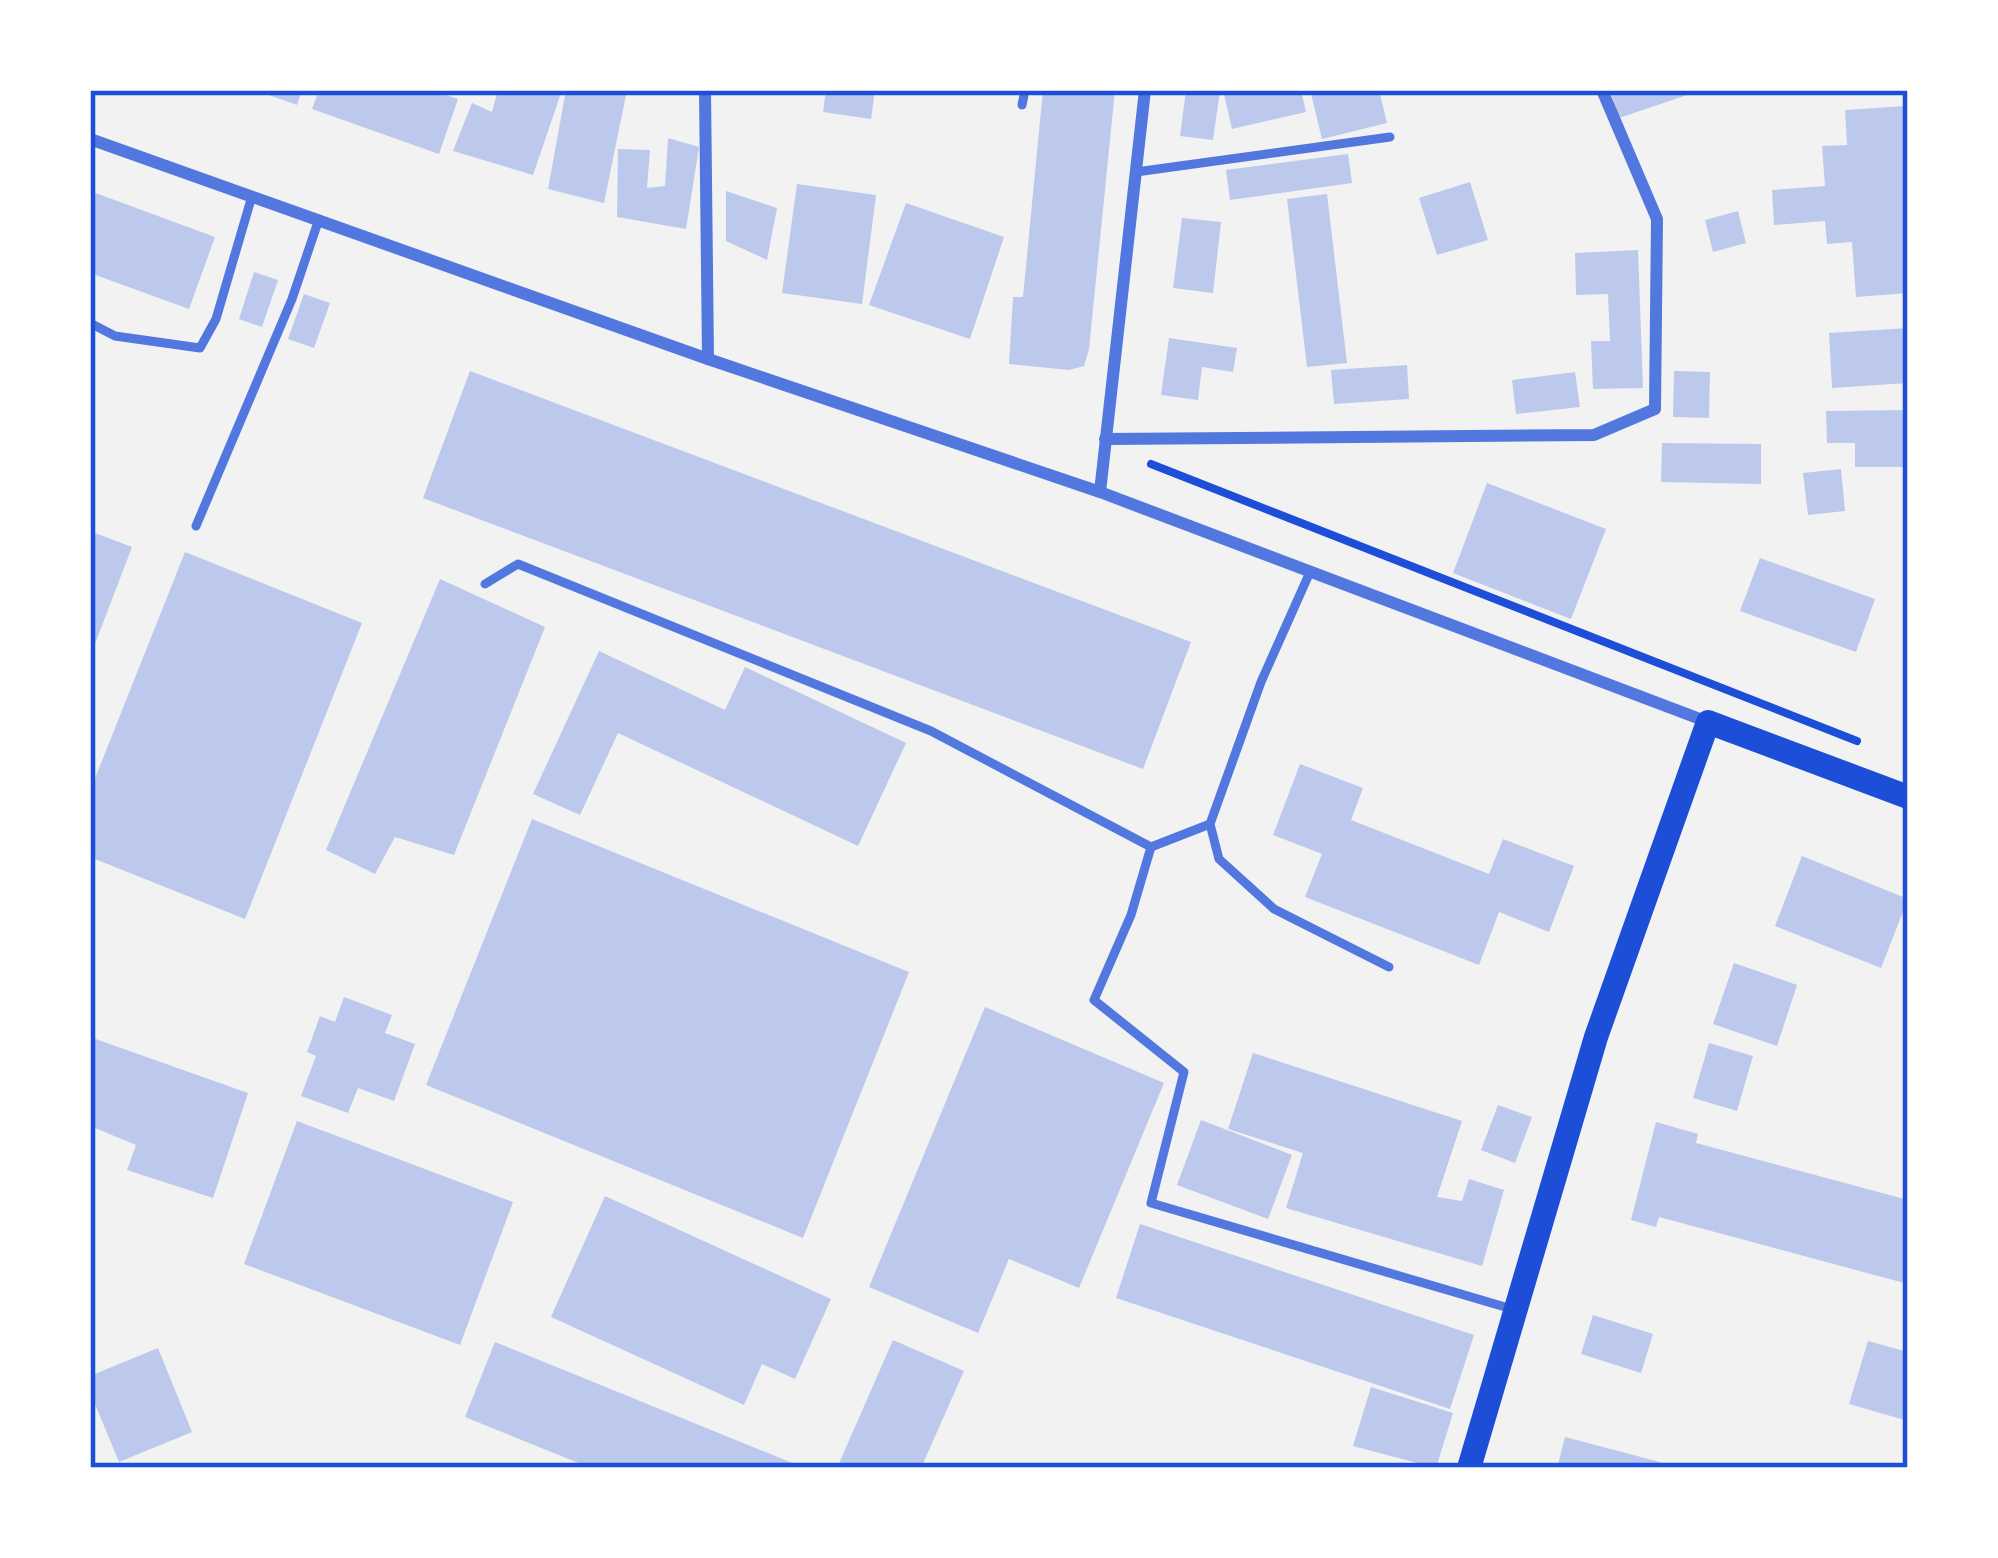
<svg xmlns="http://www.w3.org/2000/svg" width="1998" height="1558" viewBox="0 0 1998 1558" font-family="Lato,sans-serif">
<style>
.building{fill:#bdc9ec}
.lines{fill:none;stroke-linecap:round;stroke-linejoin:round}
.path{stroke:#1d4ed8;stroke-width:8}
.service{stroke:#5277de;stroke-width:9}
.minor{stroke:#5277de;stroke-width:12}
.secondary{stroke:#1d4ed8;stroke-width:24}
.neatline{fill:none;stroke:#1d4ed8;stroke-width:4.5}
</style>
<rect width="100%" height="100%" fill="#f2f2f2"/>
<g class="building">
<path d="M254,90H302L297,105Z"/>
<path d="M319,90H431L458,99L439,154L312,109Z"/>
<path d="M498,90L561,93L533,175L453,151L472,103L492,112Z"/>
<path d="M566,90H627L604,203L548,189Z"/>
<path d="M826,90H875L871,119L823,112Z"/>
<path d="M1043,90H1115L1089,349L1084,366L1069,370L1009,364L1013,297H1023Z"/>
<path d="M1186,90L1220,91L1213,140L1180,136Z"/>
<path d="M1223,90H1301L1306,112L1232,129Z"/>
<path d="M1310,90H1379L1387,123L1322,139Z"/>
<path d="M1610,90H1699V91L1619,118Z"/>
<path d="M1906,106L1908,293L1856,297L1852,242L1827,244L1825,221L1774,225L1772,190L1825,186L1822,146L1847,145L1845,110Z"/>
<path d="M668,138L699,147L686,229L617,217L618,149L650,150L647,188L665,186Z"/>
<path d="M1348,154L1352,183L1230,200L1226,170Z"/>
<path d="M1470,182L1488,240L1437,255L1419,198Z"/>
<path d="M797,184L876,195L862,304L782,293Z"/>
<path d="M90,191L215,237L189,309L90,273Z"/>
<path d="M726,191L777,208L767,260L726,241Z"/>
<path d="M1327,194L1347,363L1307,367L1287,199Z"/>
<path d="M906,203L1004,237L970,339L869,305Z"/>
<path d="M1738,211L1746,243L1713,252L1705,220Z"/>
<path d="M1182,218L1221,222L1213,293L1173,288Z"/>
<path d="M1638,250L1643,388L1593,389L1591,341H1610L1608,294L1576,295L1575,253Z"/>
<path d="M254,272L278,280L262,327L239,319Z"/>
<path d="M304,294L330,303L314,348L288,339Z"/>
<path d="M1908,328V383L1832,388L1829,333Z"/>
<path d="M1169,338L1237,348L1233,372L1202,367L1198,400L1161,395Z"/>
<path d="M1407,365L1409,399L1334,404L1331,370Z"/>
<path d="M470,371L1191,642L1143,769L423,498Z"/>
<path d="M1674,371L1710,372L1709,418L1673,417Z"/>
<path d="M1575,372L1580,407L1516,414L1512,380Z"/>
<path d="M1908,410V467H1855V443H1827L1826,411Z"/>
<path d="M1662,443L1761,444V484L1661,482Z"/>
<path d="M1841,469L1845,511L1808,515L1803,473Z"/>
<path d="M1487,483L1606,529L1571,619L1453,573Z"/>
<path d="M90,531L132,547L90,657Z"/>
<path d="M185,552L362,623L245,919L90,857V791Z"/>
<path d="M1760,558L1875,599L1856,652L1740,611Z"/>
<path d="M440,579L545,627L454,855L395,837L375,874L326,850Z"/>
<path d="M599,651L725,710L745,667L906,743L858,846L618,733L580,815L533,794Z"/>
<path d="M1300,764L1363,788L1351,820L1489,874L1503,839L1574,866L1549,932L1499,912L1479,965L1305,897L1322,854L1273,835Z"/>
<path d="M532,819L909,972L803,1238L426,1085Z"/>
<path d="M1802,856L1908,899L1881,968L1775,926Z"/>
<path d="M1734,963L1797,985L1777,1046L1713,1024Z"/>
<path d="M344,997L392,1015L385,1033L415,1044L394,1101L358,1088L348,1113L301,1096L316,1056L307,1052L320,1016L335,1022Z"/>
<path d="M985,1007L1164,1083L1079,1288L1009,1259L978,1333L869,1287Z"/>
<path d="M90,1037L248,1093L213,1198L127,1170L136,1145L90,1126Z"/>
<path d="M1709,1043L1753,1056L1737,1111L1693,1098Z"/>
<path d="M1253,1053L1462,1121L1437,1197L1462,1201L1469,1179L1504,1190L1482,1266L1286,1208L1303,1153L1228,1129Z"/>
<path d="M1498,1105L1532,1117L1515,1163L1481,1150Z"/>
<path d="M1201,1120L1292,1155L1268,1219L1177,1185Z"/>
<path d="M297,1121L513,1202L460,1345L244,1264Z"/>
<path d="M1656,1122L1698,1134L1696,1143L1908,1200V1284L1659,1217L1656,1227L1631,1220Z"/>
<path d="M605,1196L831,1299L795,1379L762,1364L744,1405L551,1317Z"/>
<path d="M1140,1224L1474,1335L1450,1409L1116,1298Z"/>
<path d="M1593,1315L1653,1334L1641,1373L1581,1354Z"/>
<path d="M893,1340L964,1371L921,1468H837Z"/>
<path d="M1868,1341L1908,1352V1421L1849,1404Z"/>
<path d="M495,1342L795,1464L793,1468H591L465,1417Z"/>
<path d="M158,1348L192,1432L119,1462L90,1392V1376Z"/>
<path d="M1371,1387L1453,1413L1436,1468L1353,1446Z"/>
<path d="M1565,1437L1660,1462L1659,1468H1557Z"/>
</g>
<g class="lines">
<path class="path" d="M1151,464L1857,741"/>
<g class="service">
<path d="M1022,105L1025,90"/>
<path d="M1136,172L1390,137"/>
<path d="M90,323L115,336L200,348L216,319L252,196"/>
<path d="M196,526L292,299L319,219"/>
<path d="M1310,572L1261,682L1210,824L1219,859L1274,909L1389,967"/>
<path d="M485,584L518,564L931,731L1151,847L1131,915L1094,1000L1184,1072L1151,1203L1512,1309"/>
<path d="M1151,847L1210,824"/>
</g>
<g class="minor">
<path d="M705,90L708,359"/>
<path d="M90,139L708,359L1100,492L1708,722"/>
<path d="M1105,439L1594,435L1655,409L1657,219L1602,90"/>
<path d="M1100,492L1145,90"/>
</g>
<path class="secondary" d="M1469,1468L1596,1037L1708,722L1908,797"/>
</g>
<rect width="1998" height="1558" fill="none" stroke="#ffffff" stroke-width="186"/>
<rect x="93" y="93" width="1812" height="1372" class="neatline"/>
</svg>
